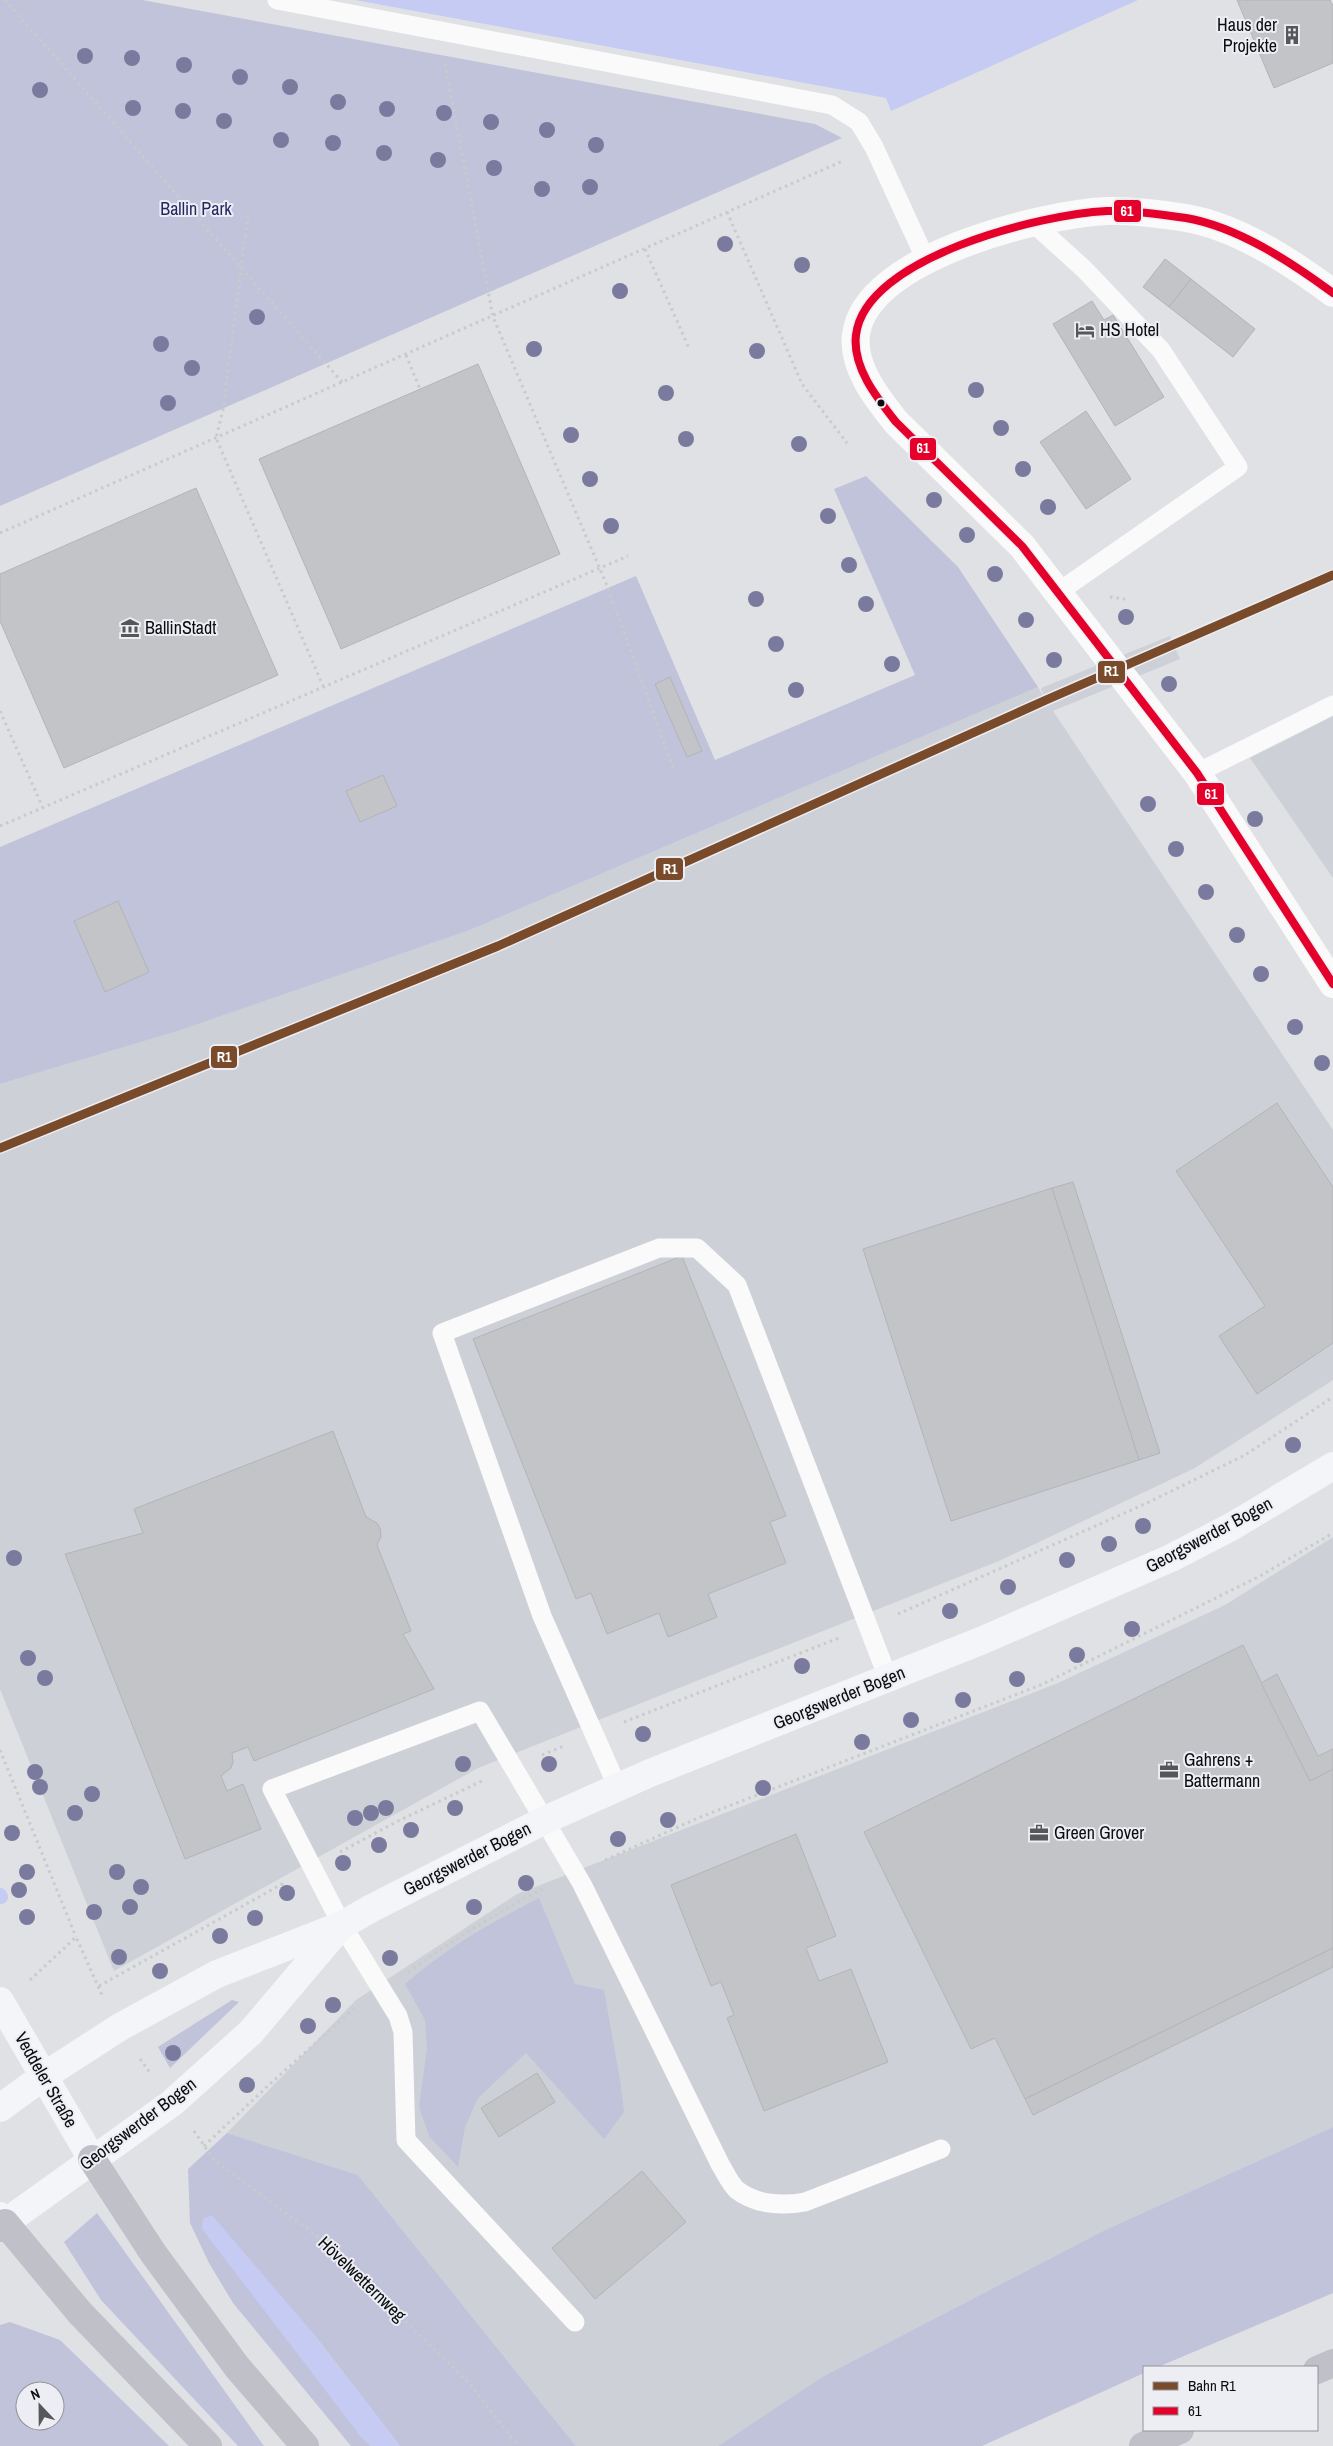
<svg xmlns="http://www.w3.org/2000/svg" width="1333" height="2446" viewBox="0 0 1333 2446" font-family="'Archivo Narrow',sans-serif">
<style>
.built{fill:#ced0d7}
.green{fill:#c0c3da;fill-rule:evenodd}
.water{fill:#c5cbf3}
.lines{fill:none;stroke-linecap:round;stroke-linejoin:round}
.stream{stroke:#c5cbf3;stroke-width:14}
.building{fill:#c3c4c7;stroke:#b3b4b7}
.path{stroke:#cacacb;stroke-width:3;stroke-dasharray:2.5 4;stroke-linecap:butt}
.lane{stroke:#fafafb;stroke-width:19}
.street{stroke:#fafafb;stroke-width:28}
.secondary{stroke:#f4f5f8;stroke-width:28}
.highway{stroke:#bfc0c8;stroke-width:28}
.bus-1-casing{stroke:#edeef4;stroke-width:11}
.bus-1{stroke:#e4002b;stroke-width:8}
.rail-1-casing{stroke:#edeef4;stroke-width:12}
.rail-1{stroke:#7a4b2a;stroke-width:9}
.tree{fill:#7a7a9e}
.bus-dot{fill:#0b0c0e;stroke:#edeef4;stroke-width:2}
.labels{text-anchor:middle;stroke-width:4;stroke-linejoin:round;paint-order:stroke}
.poi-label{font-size:18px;fill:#0b0c0e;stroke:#edeef4;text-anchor:start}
.park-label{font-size:18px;fill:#262564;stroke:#edeef4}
.street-label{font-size:18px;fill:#0b0c0e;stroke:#edeef4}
.line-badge{stroke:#edeef4;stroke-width:2}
.badge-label{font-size:14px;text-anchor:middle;font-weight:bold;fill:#fff}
</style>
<rect width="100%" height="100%" fill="#e0e1e5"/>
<g class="built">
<path d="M1170,636L1180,659L1053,711L1333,1130V1380L1195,1468L999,1561L478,1768L114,1971L0,1689V1084L178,1031L470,930L1038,687L1045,699L1041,688Z"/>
<path d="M1333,716V878L1250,758Z"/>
<path d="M1333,1537V2127L1105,2230L822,2377L718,2446H576L358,2175L227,2133L356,2000L517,1894L1058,1683L1225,1605Z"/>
</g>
<g class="green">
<path d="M0,0H142L815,124L842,138L0,506Z"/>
<path d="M866,476L958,567L1038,687L470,930L178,1031L0,1084V847L636,576L715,760L915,675L834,489Z"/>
<path d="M539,1898L575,1984L604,1990L620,2080L624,2112L604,2139L526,2053L478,2098L465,2127L458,2167L429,2136L419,2107L427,2048L425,2020L405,1984C448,1947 488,1924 539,1898Z"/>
<path d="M232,2000L239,2002L170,2068L158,2047Z"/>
<path d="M1333,2127V2293L1158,2367H1144V2373L982,2446H718L822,2377L1105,2230Z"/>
<path d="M227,2133L358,2175L576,2446H400L312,2332L358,2433L371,2446H351L233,2303L209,2263L190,2223L188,2169Z"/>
<path d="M97,2213L264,2446H238L101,2300L64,2242Z"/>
<path d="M10,2322L60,2340L169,2446H0V2325ZM25,2391H55V2421H25Z"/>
</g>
<g class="water">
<path d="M355,0H1138L891,111L886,98Z"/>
<path d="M212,2215L312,2332L400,2446H371L358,2433L202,2229L203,2219Z"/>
</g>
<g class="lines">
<path class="stream" d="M0,1895L1,1897"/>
</g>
<g class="building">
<path d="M1237,0H1330L1333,6V63L1274,88Z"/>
<path d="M1165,259L1191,279L1169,307L1143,287Z"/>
<path d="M1191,279L1255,329L1233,357L1169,307Z"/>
<path d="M1092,301L1104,320L1113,315L1164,397L1115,426L1053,324Z"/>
<path d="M478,364L560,554L341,649L259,459Z"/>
<path d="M1086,411L1131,479L1086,509L1040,442Z"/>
<path d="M196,488L278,675L64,768L0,621V574Z"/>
<path d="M670,677L702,751L687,757L655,684Z"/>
<path d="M383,775L397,806L360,822L346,791Z"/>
<path d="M118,901L149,972L105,992L74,921Z"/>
<path d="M1277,1103L1333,1187V1343L1257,1394L1219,1336L1265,1306L1176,1171Z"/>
<path d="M1073,1182L1160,1453L1139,1460L1052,1188Z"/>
<path d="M1052,1188L1139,1460L951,1521L863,1249Z"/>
<path d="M682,1256L786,1516L770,1522L786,1563L708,1594L717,1617L668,1637L659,1613L607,1634L591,1593L576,1599L473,1339Z"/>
<path d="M333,1431L366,1517L377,1523L380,1528L381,1537L377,1545L411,1631L403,1634L434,1689L254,1761L248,1747L232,1753L233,1762L231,1768L221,1776L227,1791L243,1784L261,1829L185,1859L65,1554L143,1533L134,1509Z"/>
<path d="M1243,1645L1310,1781L1333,1769V1948L1025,2099L995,2038L971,2049L864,1832Z"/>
<path d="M1277,1674L1318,1756L1333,1749V1769L1310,1781L1261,1683Z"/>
<path d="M796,1834L836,1936L806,1948L819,1981L851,1969L888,2062L764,2111L727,2018L734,2015L721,1982L711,1986L671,1885Z"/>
<path d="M1333,1948V1967L1033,2115L1025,2099Z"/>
<path d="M537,2073L555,2102L499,2137L481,2108Z"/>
<path d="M642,2171L686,2222L595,2299L552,2248Z"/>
</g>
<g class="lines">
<g class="path">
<path d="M5,0L342,382"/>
<path d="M445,64L493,317L608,588L673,768"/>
<path d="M727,212L802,384L847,443"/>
<path d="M248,215L223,410L216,438L323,686"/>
<path d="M645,249L689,348"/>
<path d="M406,355L420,389"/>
<path d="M0,533L843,161"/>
<path d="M1110,597L1125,599"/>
<path d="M0,711L43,808"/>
<path d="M0,826L628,556"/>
<path d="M898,1614L1147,1503L1245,1455L1333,1397"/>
<path d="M624,1722L839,1638"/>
<path d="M0,1750L76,1937"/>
<path d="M542,1755L564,1746"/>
<path d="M340,1852L398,1821L484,1780"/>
<path d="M605,1860L698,1818L1043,1684L1260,1576L1333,1533"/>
<path d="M408,1972C452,1941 497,1912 545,1888"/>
<path d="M30,1980L76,1937L102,1995"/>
<path d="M99,1986L284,1883"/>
<path d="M140,2059L151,2074"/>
<path d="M194,2131L214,2160L322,2240L470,2384L518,2446"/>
<path d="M204,2146L272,2082L355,2008"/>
</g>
<g class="lane">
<path d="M277,0L832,105L859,122L874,147L926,260"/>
<path d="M1032,222L1084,269L1161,350L1238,467L1057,593"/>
<path d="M1197,773L1333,705"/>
<path d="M618,1788L542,1616L442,1333L659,1248H697L737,1285L888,1678"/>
<path d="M575,2322L406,2140L403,2032L398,2016L342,1925L272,1789L480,1711L582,1884L720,2164C725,2172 730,2184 737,2190C756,2205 783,2206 805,2202L941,2149"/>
</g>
<path class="street" d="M1333,293C1291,262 1238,227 1186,218C1160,214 1132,210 1107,211C1042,214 865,257 856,335C852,367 877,398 896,422L1022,546L1197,773L1333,984"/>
<g class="secondary">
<path d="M0,2001L92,2159"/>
<path d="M0,2108L44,2076L120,2027L217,1974L342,1925L372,1908L545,1820L650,1773L983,1640L1171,1558L1231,1527L1333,1466"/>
<path d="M0,2216L5,2223L172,2103L251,2032L339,1928"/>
</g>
<g class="highway">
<path d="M92,2159L153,2253L237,2367L305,2446"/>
<path d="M0,2228L5,2223L80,2313L208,2446"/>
<path d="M1317,2370L1333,2363"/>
<path d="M1143,2446L1180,2430"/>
</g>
<g class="bus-1-casing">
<path id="bus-1" d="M1333,293C1291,262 1238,227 1186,218C1160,214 1132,210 1107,211C1042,214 865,257 856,335C852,367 877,398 896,422L1022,546L1197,773L1333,984"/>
</g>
<use href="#bus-1" class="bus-1"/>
<g class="rail-1-casing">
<path id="rail-1" d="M0,1148L498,946L1046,700L1333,575"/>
</g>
<use href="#rail-1" class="rail-1"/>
</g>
<g class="tree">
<circle cx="85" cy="56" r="8"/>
<circle cx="132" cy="58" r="8"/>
<circle cx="184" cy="65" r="8"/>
<circle cx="240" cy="77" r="8"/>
<circle cx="290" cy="87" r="8"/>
<circle cx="40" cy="90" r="8"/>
<circle cx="338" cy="102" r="8"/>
<circle cx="133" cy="108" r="8"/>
<circle cx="387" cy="109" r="8"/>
<circle cx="183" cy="111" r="8"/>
<circle cx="444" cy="113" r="8"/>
<circle cx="224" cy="121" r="8"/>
<circle cx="491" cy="122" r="8"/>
<circle cx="547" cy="130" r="8"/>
<circle cx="281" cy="140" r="8"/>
<circle cx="333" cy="143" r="8"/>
<circle cx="596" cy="145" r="8"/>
<circle cx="384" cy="153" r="8"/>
<circle cx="438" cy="160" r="8"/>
<circle cx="494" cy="168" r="8"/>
<circle cx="590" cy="187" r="8"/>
<circle cx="542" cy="189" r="8"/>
<circle cx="725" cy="244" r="8"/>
<circle cx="802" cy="265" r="8"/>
<circle cx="620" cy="291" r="8"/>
<circle cx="257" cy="317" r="8"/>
<circle cx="161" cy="344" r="8"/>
<circle cx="534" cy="349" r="8"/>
<circle cx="757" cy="351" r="8"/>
<circle cx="192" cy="368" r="8"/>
<circle cx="976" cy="390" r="8"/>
<circle cx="666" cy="393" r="8"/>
<circle cx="168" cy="403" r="8"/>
<circle cx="1001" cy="428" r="8"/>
<circle cx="571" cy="435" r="8"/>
<circle cx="686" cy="439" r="8"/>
<circle cx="799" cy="444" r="8"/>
<circle cx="1023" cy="469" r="8"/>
<circle cx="590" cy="479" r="8"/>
<circle cx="934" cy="500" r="8"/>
<circle cx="1048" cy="507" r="8"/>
<circle cx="828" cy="516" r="8"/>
<circle cx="611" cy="526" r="8"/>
<circle cx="967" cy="535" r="8"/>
<circle cx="849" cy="565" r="8"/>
<circle cx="995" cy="574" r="8"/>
<circle cx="756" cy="599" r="8"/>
<circle cx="866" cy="604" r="8"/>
<circle cx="1126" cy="617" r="8"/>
<circle cx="1026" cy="620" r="8"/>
<circle cx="776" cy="644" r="8"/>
<circle cx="1054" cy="660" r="8"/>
<circle cx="892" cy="664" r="8"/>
<circle cx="1169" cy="684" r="8"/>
<circle cx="796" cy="690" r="8"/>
<circle cx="1148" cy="804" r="8"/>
<circle cx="1255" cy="819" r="8"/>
<circle cx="1176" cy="849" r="8"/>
<circle cx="1206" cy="892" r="8"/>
<circle cx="1237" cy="935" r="8"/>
<circle cx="1261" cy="974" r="8"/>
<circle cx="1295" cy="1027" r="8"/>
<circle cx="1322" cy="1063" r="8"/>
<circle cx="1293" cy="1445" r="8"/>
<circle cx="1143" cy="1526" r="8"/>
<circle cx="1109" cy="1544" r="8"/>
<circle cx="14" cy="1558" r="8"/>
<circle cx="1067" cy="1560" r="8"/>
<circle cx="1008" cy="1587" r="8"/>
<circle cx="950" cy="1611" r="8"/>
<circle cx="1132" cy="1629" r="8"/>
<circle cx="1077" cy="1655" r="8"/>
<circle cx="28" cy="1658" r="8"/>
<circle cx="802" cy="1666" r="8"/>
<circle cx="45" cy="1678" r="8"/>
<circle cx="1017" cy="1679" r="8"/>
<circle cx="963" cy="1700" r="8"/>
<circle cx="911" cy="1720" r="8"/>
<circle cx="643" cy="1734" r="8"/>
<circle cx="862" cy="1742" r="8"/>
<circle cx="463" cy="1764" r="8"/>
<circle cx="549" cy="1764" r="8"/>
<circle cx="35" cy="1772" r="8"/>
<circle cx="40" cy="1787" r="8"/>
<circle cx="763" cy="1788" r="8"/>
<circle cx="92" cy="1794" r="8"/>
<circle cx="386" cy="1808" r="8"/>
<circle cx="455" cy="1808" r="8"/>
<circle cx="75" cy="1813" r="8"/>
<circle cx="371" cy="1813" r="8"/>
<circle cx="355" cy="1818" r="8"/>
<circle cx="668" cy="1820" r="8"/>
<circle cx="411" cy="1830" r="8"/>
<circle cx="12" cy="1833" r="8"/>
<circle cx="618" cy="1839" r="8"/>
<circle cx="379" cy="1845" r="8"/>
<circle cx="343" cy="1863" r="8"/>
<circle cx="27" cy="1872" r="8"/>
<circle cx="117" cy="1872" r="8"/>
<circle cx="526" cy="1883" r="8"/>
<circle cx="141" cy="1887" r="8"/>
<circle cx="19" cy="1890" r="8"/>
<circle cx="287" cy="1893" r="8"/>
<circle cx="130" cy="1907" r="8"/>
<circle cx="474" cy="1907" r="8"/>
<circle cx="94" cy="1912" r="8"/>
<circle cx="27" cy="1917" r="8"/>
<circle cx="255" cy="1918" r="8"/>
<circle cx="220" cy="1936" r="8"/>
<circle cx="119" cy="1957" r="8"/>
<circle cx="390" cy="1958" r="8"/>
<circle cx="160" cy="1971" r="8"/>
<circle cx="333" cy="2005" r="8"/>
<circle cx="308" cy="2026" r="8"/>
<circle cx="173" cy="2053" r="8"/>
<circle cx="247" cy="2085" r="8"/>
</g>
<defs>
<g id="building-bare" transform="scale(1.5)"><path d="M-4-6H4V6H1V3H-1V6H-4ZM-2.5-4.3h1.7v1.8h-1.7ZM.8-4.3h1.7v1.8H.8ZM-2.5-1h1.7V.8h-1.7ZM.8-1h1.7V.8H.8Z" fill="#565759" stroke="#edeef4" stroke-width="2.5" paint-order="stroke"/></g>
<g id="hotel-bare" transform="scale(1.5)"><path d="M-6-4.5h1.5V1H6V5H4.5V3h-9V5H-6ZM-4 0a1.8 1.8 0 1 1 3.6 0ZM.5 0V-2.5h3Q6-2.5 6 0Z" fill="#565759" stroke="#edeef4" stroke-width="2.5" paint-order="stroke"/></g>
<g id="museum-bare" transform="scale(1.5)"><path d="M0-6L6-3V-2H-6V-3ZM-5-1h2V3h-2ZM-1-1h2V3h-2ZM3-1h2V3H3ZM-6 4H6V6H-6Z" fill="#565759" stroke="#edeef4" stroke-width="2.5" paint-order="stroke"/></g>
<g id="office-bare" transform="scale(1.5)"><path d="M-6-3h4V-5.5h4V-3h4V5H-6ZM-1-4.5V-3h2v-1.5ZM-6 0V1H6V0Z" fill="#565759" stroke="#edeef4" stroke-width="2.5" paint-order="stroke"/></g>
</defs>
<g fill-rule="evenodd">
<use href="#building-bare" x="1292" y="35"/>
<use href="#hotel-bare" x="1085" y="330"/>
<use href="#museum-bare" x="130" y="628"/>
<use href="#office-bare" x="1169" y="1770"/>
<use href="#office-bare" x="1039" y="1833"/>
</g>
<circle class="bus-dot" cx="881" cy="403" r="4.5"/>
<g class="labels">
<g class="poi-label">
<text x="1277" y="31" text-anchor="end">Haus der<tspan x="1277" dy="21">Projekte</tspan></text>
<text x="1100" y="336">HS Hotel</text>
<text x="145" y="634">BallinStadt</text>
<text x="1184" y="1766">Gahrens +<tspan x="1184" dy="21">Battermann</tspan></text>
<text x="1054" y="1839">Green Grover</text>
</g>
<g class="park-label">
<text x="196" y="215">Ballin Park</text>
</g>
<g class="street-label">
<text transform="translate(1209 1535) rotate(-28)" y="6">Georgswerder Bogen</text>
<text transform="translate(839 1698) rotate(-22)" y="6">Georgswerder Bogen</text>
<text transform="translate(467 1859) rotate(-27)" y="6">Georgswerder Bogen</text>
<text transform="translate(46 2080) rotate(60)" y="6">Veddeler Straße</text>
<text transform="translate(138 2124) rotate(-37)" y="6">Georgswerder Bogen</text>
<text transform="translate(362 2279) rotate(44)" y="6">Hövelwetternweg</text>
</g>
</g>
<g class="line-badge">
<rect x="1113" y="199" width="29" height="24" rx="5" fill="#e4002b"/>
<rect x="909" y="437" width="28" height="24" rx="5" fill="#e4002b"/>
<rect x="1097" y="660" width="29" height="24" rx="5" fill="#7a4b2a"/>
<rect x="1196" y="782" width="29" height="24" rx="5" fill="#e4002b"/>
<rect x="655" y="857" width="29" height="24" rx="5" fill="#7a4b2a"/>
<rect x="210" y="1045" width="28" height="24" rx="5" fill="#7a4b2a"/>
</g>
<g class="badge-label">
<text x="1127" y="216">61</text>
<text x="923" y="453">61</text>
<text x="1111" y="676">R1</text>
<text x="1211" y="799">61</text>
<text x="670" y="874">R1</text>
<text x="224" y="1062">R1</text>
</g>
<rect x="1143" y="2366" width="175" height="65" fill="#edeef4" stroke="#939498"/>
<rect x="1153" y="2382" width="25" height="8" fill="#7a4b2a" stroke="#939498"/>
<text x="1188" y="2391" font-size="15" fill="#0b0c0e">Bahn R1</text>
<rect x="1153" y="2407" width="25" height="8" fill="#e4002b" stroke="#939498"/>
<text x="1188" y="2416" font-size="15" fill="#0b0c0e">61</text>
<g transform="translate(40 2406) rotate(338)"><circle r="24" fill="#edeef4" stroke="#939498"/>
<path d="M0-4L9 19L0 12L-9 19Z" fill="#565759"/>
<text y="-8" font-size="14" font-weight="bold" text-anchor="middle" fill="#0b0c0e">N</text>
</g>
</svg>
